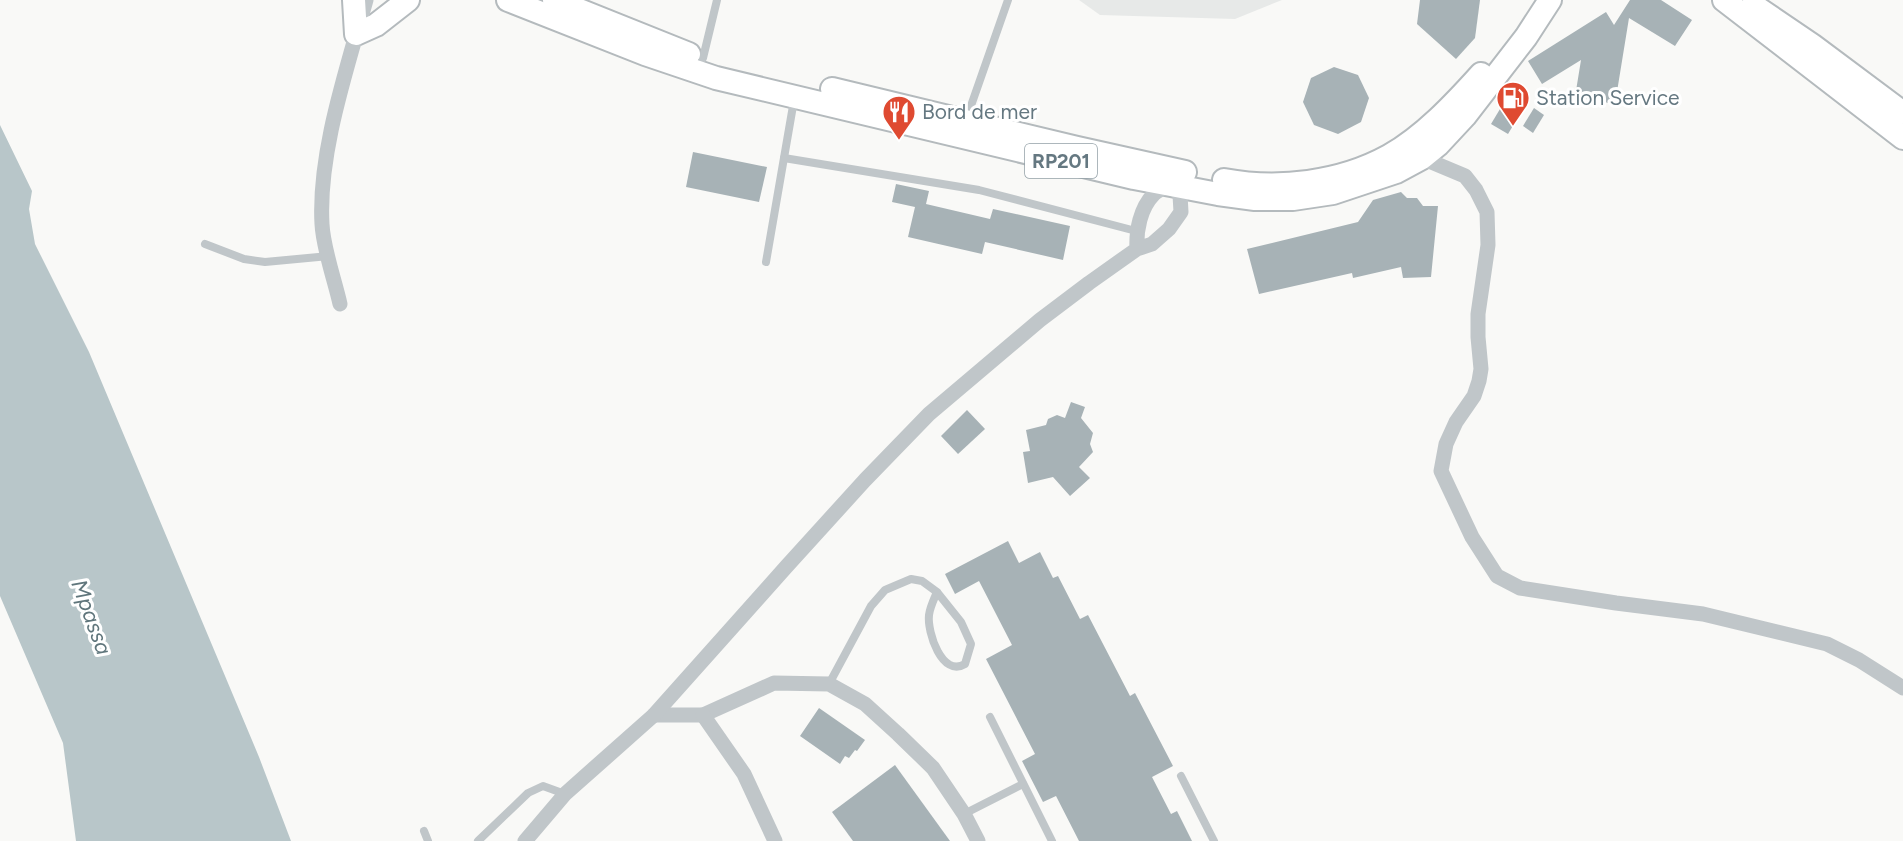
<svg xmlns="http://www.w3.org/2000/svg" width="1903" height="841" viewBox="0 0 1903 841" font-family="Figtree,sans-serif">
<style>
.built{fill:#e7e9e8}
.water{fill:#b8c6c9}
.building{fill:#a7b2b6}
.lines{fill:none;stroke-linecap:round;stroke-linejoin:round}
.primary-casing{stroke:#b4babd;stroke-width:26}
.service{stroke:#c0c6c9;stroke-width:8}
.minor{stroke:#c0c6c9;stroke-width:15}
.primary{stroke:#fff;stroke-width:22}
.labels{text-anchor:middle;stroke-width:6;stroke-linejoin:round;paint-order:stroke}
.shield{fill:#fff;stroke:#93a0a7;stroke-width:1.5}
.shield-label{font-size:20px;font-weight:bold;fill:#657881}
.poi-label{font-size:21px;fill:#657881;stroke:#fff;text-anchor:start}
.water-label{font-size:22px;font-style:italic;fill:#60767c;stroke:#fff}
</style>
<rect width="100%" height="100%" fill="#f9f9f7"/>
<path class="built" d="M1079,0H1282L1235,19L1100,15Z"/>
<path class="water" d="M0,125L32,191L29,209L35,244L89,352L259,757L291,841H76L63,743L0,596Z"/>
<g class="building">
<path d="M1420,0H1480L1475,38L1456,59L1417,24Z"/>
<path d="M1630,0H1661L1692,20L1675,46L1629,18L1615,104L1575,97L1581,60L1542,84L1528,61L1606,12L1614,25Z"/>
<path d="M1334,67L1358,75L1369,98L1361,122L1338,134L1314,125L1303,102L1311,78Z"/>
<path d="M1534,108L1544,115L1533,133L1523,126Z"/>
<path d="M1500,109L1517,119L1508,134L1491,124Z"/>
<path d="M693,152L767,167L759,202L686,187Z"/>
<path d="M896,184L929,191L926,204L990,219L993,209L1070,226L1063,260L985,242L982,254L908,237L915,207L892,202Z"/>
<path d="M1401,192L1407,198H1417L1423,206H1438L1431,277L1403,278L1401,267L1353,278L1352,273L1259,294L1247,249L1358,222L1373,200Z"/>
<path d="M1071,402L1085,407L1081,418L1093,433L1090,444L1093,452L1079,467L1090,478L1070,496L1053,477L1028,483L1023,452L1030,451L1026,430L1046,425L1048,419L1057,415L1065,418Z"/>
<path d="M967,410L985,429L958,454L941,436Z"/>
<path d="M1008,541L1019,563L1040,552L1053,578L1058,576L1080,619L1088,615L1130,696L1135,693L1173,766L1152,777L1171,814L1177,811L1192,841H1079L1056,796L1043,802L1022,761L1035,754L986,659L1012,645L979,581L955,594L945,574Z"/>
<path d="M819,708L865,740L857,751L855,750L849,758L845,756L840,764L800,736Z"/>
<path d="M895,765L950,841H853L832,812Z"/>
</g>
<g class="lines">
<g class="primary-casing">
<g id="primary">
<path d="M354,0L356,34L376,25L408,0"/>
<path d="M508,0L645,54L716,78L1134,178L1218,194L1255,199H1293L1333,193L1396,172L1422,158L1438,145L1465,116L1526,37L1550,0"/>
<path d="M554,0L689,54"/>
<path d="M1724,0L1903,138"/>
<path d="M1753,5L1812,45L1903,113"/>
<path d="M832,89L1077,148L1185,172"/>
<path d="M1224,180C1278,190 1340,183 1389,156C1424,136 1454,104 1481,74"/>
</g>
</g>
<g class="service">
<path d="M703,58L717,0"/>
<path d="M966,120L1008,0"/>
<path d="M784,158L979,190L1136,231"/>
<path d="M205,244L244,259L265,262L329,256"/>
<path d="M766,262L794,100"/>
<path d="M829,684L871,606L885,590L911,579L922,581L937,592L961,622L971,644L965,664C942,678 927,632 929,615C930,607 934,599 937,592"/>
<path d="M990,717L1052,841"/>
<path d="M1181,776L1214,841"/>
<path d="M964,814L1023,784"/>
<path d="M424,831L428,841"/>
<path d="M478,841L528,793L543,786L565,794"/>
</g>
<g class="minor">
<path d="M1422,158L1465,176L1476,190L1487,212L1488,245L1478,314V337L1481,369L1479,381L1474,396L1456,422L1446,444L1441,471L1472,537L1497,576L1520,588L1616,603L1703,614L1827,644L1859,660L1903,688"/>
<path d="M340,304C335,281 323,248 322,224C318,153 347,69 366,0"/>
<path d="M654,715H703L774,683L829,684L865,704L898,734L933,768L964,814L978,841"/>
<path d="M703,715L744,774L775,841"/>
<path d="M525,841L565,794L654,715L786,567L865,480L929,414L1040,320L1089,283L1137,249L1152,244L1169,229L1181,212L1180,195L1171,184C1166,187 1158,190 1154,194C1140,208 1136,231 1137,249"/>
</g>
<use href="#primary" class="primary"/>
</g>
<defs>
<g id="fuel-pin" transform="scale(1.725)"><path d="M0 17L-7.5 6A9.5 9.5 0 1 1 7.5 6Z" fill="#df4a31" stroke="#fff"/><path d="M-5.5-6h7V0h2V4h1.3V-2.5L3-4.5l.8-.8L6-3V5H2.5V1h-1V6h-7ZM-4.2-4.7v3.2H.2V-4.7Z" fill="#fff"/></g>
<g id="restaurant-pin" transform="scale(1.725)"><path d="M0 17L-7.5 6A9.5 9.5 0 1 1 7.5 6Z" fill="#df4a31" stroke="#fff"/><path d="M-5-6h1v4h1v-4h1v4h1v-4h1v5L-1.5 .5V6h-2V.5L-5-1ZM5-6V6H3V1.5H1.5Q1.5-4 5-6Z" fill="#fff"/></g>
</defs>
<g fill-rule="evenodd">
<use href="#fuel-pin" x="1513" y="98"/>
<use href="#restaurant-pin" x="899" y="112"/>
</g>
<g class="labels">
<rect class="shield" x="1025" y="144" width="72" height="34" rx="4.5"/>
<g class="shield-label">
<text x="1061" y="168">RP201</text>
</g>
<g class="poi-label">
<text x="1536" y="105">Station Service</text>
<text x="922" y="119">Bord de mer</text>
</g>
<g class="water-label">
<text transform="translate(92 617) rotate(70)" y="8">Mpassa</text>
</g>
</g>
</svg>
